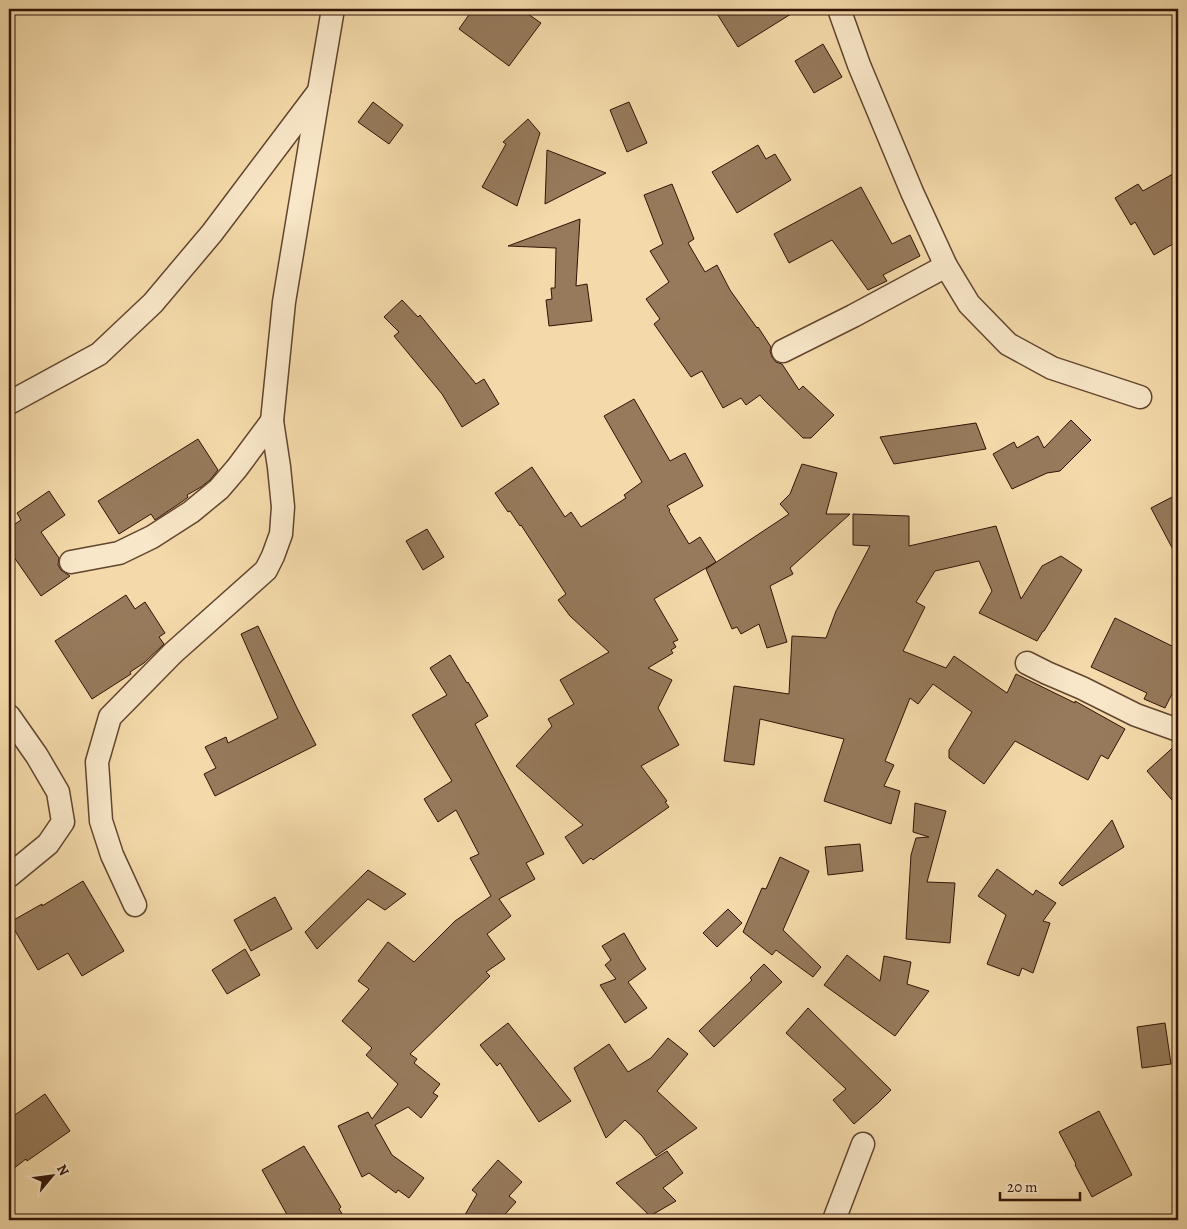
<svg xmlns="http://www.w3.org/2000/svg" width="1187" height="1229" viewBox="0 0 1187 1229" font-family="Alegreya,serif">
<style>
.building{fill:#967a5b;stroke:#301306}
.lines{fill:none;stroke-linecap:round;stroke-linejoin:round}
.minor-casing{stroke:#61452f;stroke-width:25}
.minor{stroke:#f8e7c8;stroke-width:22}
</style>
<rect width="100%" height="100%" fill="#f4daaa"/>
<filter id="stains"><feTurbulence type="fractalNoise" baseFrequency=".004" numOctaves="4"/><feColorMatrix values="0 0 0 0 .2 0 0 0 0 .09 0 0 0 0 .02 0 0 0 .5 -.17"/></filter>
<radialGradient id="worn" r=".72"><stop offset=".6" stop-color="#630" stop-opacity="0"/><stop offset="1" stop-color="#630" stop-opacity=".3"/></radialGradient>
<g class="building">
<path d="M473,9H521L541,23L509,66L459,29Z"/>
<path d="M714,9H799L738,47Z"/>
<path d="M823,44L842,77L814,93L795,61Z"/>
<path d="M373,102L403,125L389,144L358,122Z"/>
<path d="M629,102L647,143L627,152L610,110Z"/>
<path d="M528,119L540,133L517,206L482,187L506,144L503,142Z"/>
<path d="M758,145L766,159L775,154L791,180L737,213L712,172Z"/>
<path d="M547,150L606,173L545,204Z"/>
<path d="M1178,171V241L1154,255L1135,222L1131,225L1115,198L1138,184L1143,191Z"/>
<path d="M672,184L694,239L688,243L705,272L717,265L730,290L757,328L758,327L771,347L770,351L772,357L776,362L782,364L799,390L803,386L834,415L811,438H803L763,399L760,395L746,405L741,398L723,408L702,371L691,377L654,324L660,319L646,299L669,282L650,251L663,244L644,195Z"/>
<path d="M861,187L892,244L910,235L920,256L883,275L887,281L868,290L832,240L789,263L774,234Z"/>
<path d="M580,219L576,286L587,284L592,321L549,326L546,300L552,299L551,288H555L556,248L508,246Z"/>
<path d="M402,300L418,317L420,315L476,384L484,379L499,404L462,427L442,394L394,336L399,332L384,317Z"/>
<path d="M634,399L670,461L685,453L703,486L667,506L670,510L669,511L689,544L700,537L716,562L654,599L678,640L673,642L676,647L671,650L673,653L648,668L672,680L658,708L679,745L641,766L667,801L665,802L669,807L593,860L591,858L583,864L565,837L583,825L516,766L552,726L548,719L574,704L560,680L609,652L570,616L558,600L566,594L521,525L520,526L510,511L508,512L495,493L532,467L565,517L571,512L581,527L626,498L624,495L642,482L604,416Z"/>
<path d="M1071,420L1091,440L1060,471L1047,473L1012,489L993,454L1014,442L1017,448L1038,436L1044,448Z"/>
<path d="M976,423L986,449L894,464L880,437Z"/>
<path d="M198,439L218,470L210,480L201,487L187,495L188,497L183,501L155,520L151,514L119,534L98,501Z"/>
<path d="M802,464L837,473L826,514H850L790,568L793,574L770,586L787,642L767,648L759,624L741,634L737,627L732,629L706,569L789,514L780,504L790,494Z"/>
<path d="M49,491L65,515L41,532L59,558L58,565L61,570L70,576L41,596L9,550V528L21,520L17,513Z"/>
<path d="M1178,494V559L1151,508Z"/>
<path d="M853,514L909,516V546L996,526L1021,599L1042,566L1061,556L1082,570L1044,631H1043L1037,641L979,613L992,591L979,561L935,571L916,602L925,607L903,651L946,668L954,656L1007,693L1016,674L1075,703V701L1125,729L1108,759L1101,755L1088,780L1015,741L984,784L949,758V750L972,712L933,684L918,704L910,698L885,761L894,765L884,786L900,791L891,824L824,801L844,739L760,719L754,765L724,761L734,686L789,694L792,636L826,638L836,611L870,546L853,545Z"/>
<path d="M427,529L444,557L423,570L406,541Z"/>
<path d="M126,595L135,609L145,602L165,633L159,637L164,644L144,663L130,672L131,674L92,699L55,641Z"/>
<path d="M1115,618L1178,649V682L1165,708L1144,699L1147,693L1091,667Z"/>
<path d="M258,626L297,708L316,745L215,796L204,774L216,768L205,747L226,737L228,743L278,718L241,634Z"/>
<path d="M450,655L467,683L468,682L488,716L475,724L544,854L526,863L535,879L499,899L511,916L487,934L505,959L486,972L490,976L410,1054L417,1059L414,1063L440,1084L433,1093L438,1096L421,1118L408,1107L375,1125L392,1155L424,1178L409,1198L398,1190L396,1193L369,1173L362,1177L338,1126L368,1112L372,1119L398,1084L366,1055L372,1048L342,1021L369,989L358,981L388,942L414,962L455,921L491,896L470,858L479,854L456,810L438,822L424,799L452,781L412,715L447,695L430,668Z"/>
<path d="M1178,743V807L1147,771Z"/>
<path d="M915,803L946,811L927,882L955,883L950,943L906,939L911,855L916,838L929,837L913,832Z"/>
<path d="M1112,820L1124,847L1062,886L1059,883Z"/>
<path d="M860,844L863,871L828,875L825,847Z"/>
<path d="M780,857L809,871L783,930L821,967L813,977L776,950L772,955L743,932L762,888L766,889Z"/>
<path d="M997,869L1033,895L1036,890L1056,903L1043,921L1050,923L1033,973L1022,968L1019,976L987,964L1006,915L978,896Z"/>
<path d="M368,870L406,894L385,910L368,899L317,949L305,932Z"/>
<path d="M83,881L124,951L82,976L68,953L38,970L10,922L42,904V906Z"/>
<path d="M275,897L292,929L251,951L234,920Z"/>
<path d="M728,909L742,923L717,947L703,933Z"/>
<path d="M624,933L641,962L646,969L628,982L647,1008L625,1023L600,985L616,979L605,965L611,960L602,946Z"/>
<path d="M245,949L260,975L227,994L212,970Z"/>
<path d="M847,955L880,981L884,956L911,962L907,984L929,991L895,1036L824,985Z"/>
<path d="M764,964L782,982L714,1047L699,1031L752,980L750,978Z"/>
<path d="M808,1008L891,1090L878,1103L854,1124L833,1100L846,1089L786,1033Z"/>
<path d="M508,1023L571,1101L539,1122L500,1063L497,1066L480,1045Z"/>
<path d="M1165,1023L1171,1064L1142,1068L1137,1027Z"/>
<path d="M668,1038L688,1054L657,1091L697,1128L656,1156L642,1136L625,1120L606,1138L574,1068L609,1044L628,1072L651,1058Z"/>
<path d="M45,1094L70,1131L27,1161L26,1159L9,1172V1119Z"/>
<path d="M1099,1111L1132,1175L1092,1197L1075,1165L1076,1164L1059,1132Z"/>
<path d="M304,1146L341,1207L339,1209L346,1220H290L262,1170Z"/>
<path d="M667,1151L683,1173L663,1188L676,1201L650,1216L616,1183Z"/>
<path d="M498,1160L522,1182L509,1196L516,1202L500,1220H462L477,1194L472,1190Z"/>
</g>
<g class="lines">
<g class="minor-casing">
<g id="minor">
<path d="M839,9L859,65L912,192L946,266L969,304L1008,344L1052,368L1140,397"/>
<path d="M783,351L853,316L946,266"/>
<path d="M9,403L99,354L153,303L212,233L319,91L333,9"/>
<path d="M71,562L119,553L152,537L191,512L219,489L237,468L272,421"/>
<path d="M1027,663L1047,673L1082,688L1136,715L1178,730"/>
<path d="M9,716L37,756L58,792L63,822L48,844L9,876"/>
<path d="M135,905L112,855L101,821L97,762L110,717L173,653L266,570L273,556L281,534L283,507L279,467L272,421L284,302L319,91"/>
<path d="M834,1220L863,1144"/>
</g>
</g>
<use href="#minor" class="minor"/>
</g>
<rect width="1187" height="1229" fill="none" stroke="#f4daaa" stroke-width="30"/>
<rect x="10" y="10" width="1167" height="1209" fill="none" stroke="#301306" stroke-width="2.5"/>
<rect x="15" y="15" width="1157" height="1199" fill="none" stroke="#301306"/>
<g transform="translate(52 1176) rotate(61)" stroke="#f8e7c8" stroke-width="4" paint-order="stroke">
<path d="M0-4L9 19L0 12L-9 19Z" fill="#301306"/>
<text y="-8" font-size="14" font-weight="bold" text-anchor="middle" fill="#301306">N</text>
</g>
<path d="M1000 1192v8h80v-8" fill="none" stroke="#301306" stroke-width="2.5"/>
<text x="1007" y="1192" font-size="15" fill="#301306" stroke="#f8e7c8" stroke-width="4" paint-order="stroke">20 m</text>
<rect width="100%" height="100%" filter="url(#stains)"/>
<rect width="100%" height="100%" fill="url(#worn)"/>
</svg>
